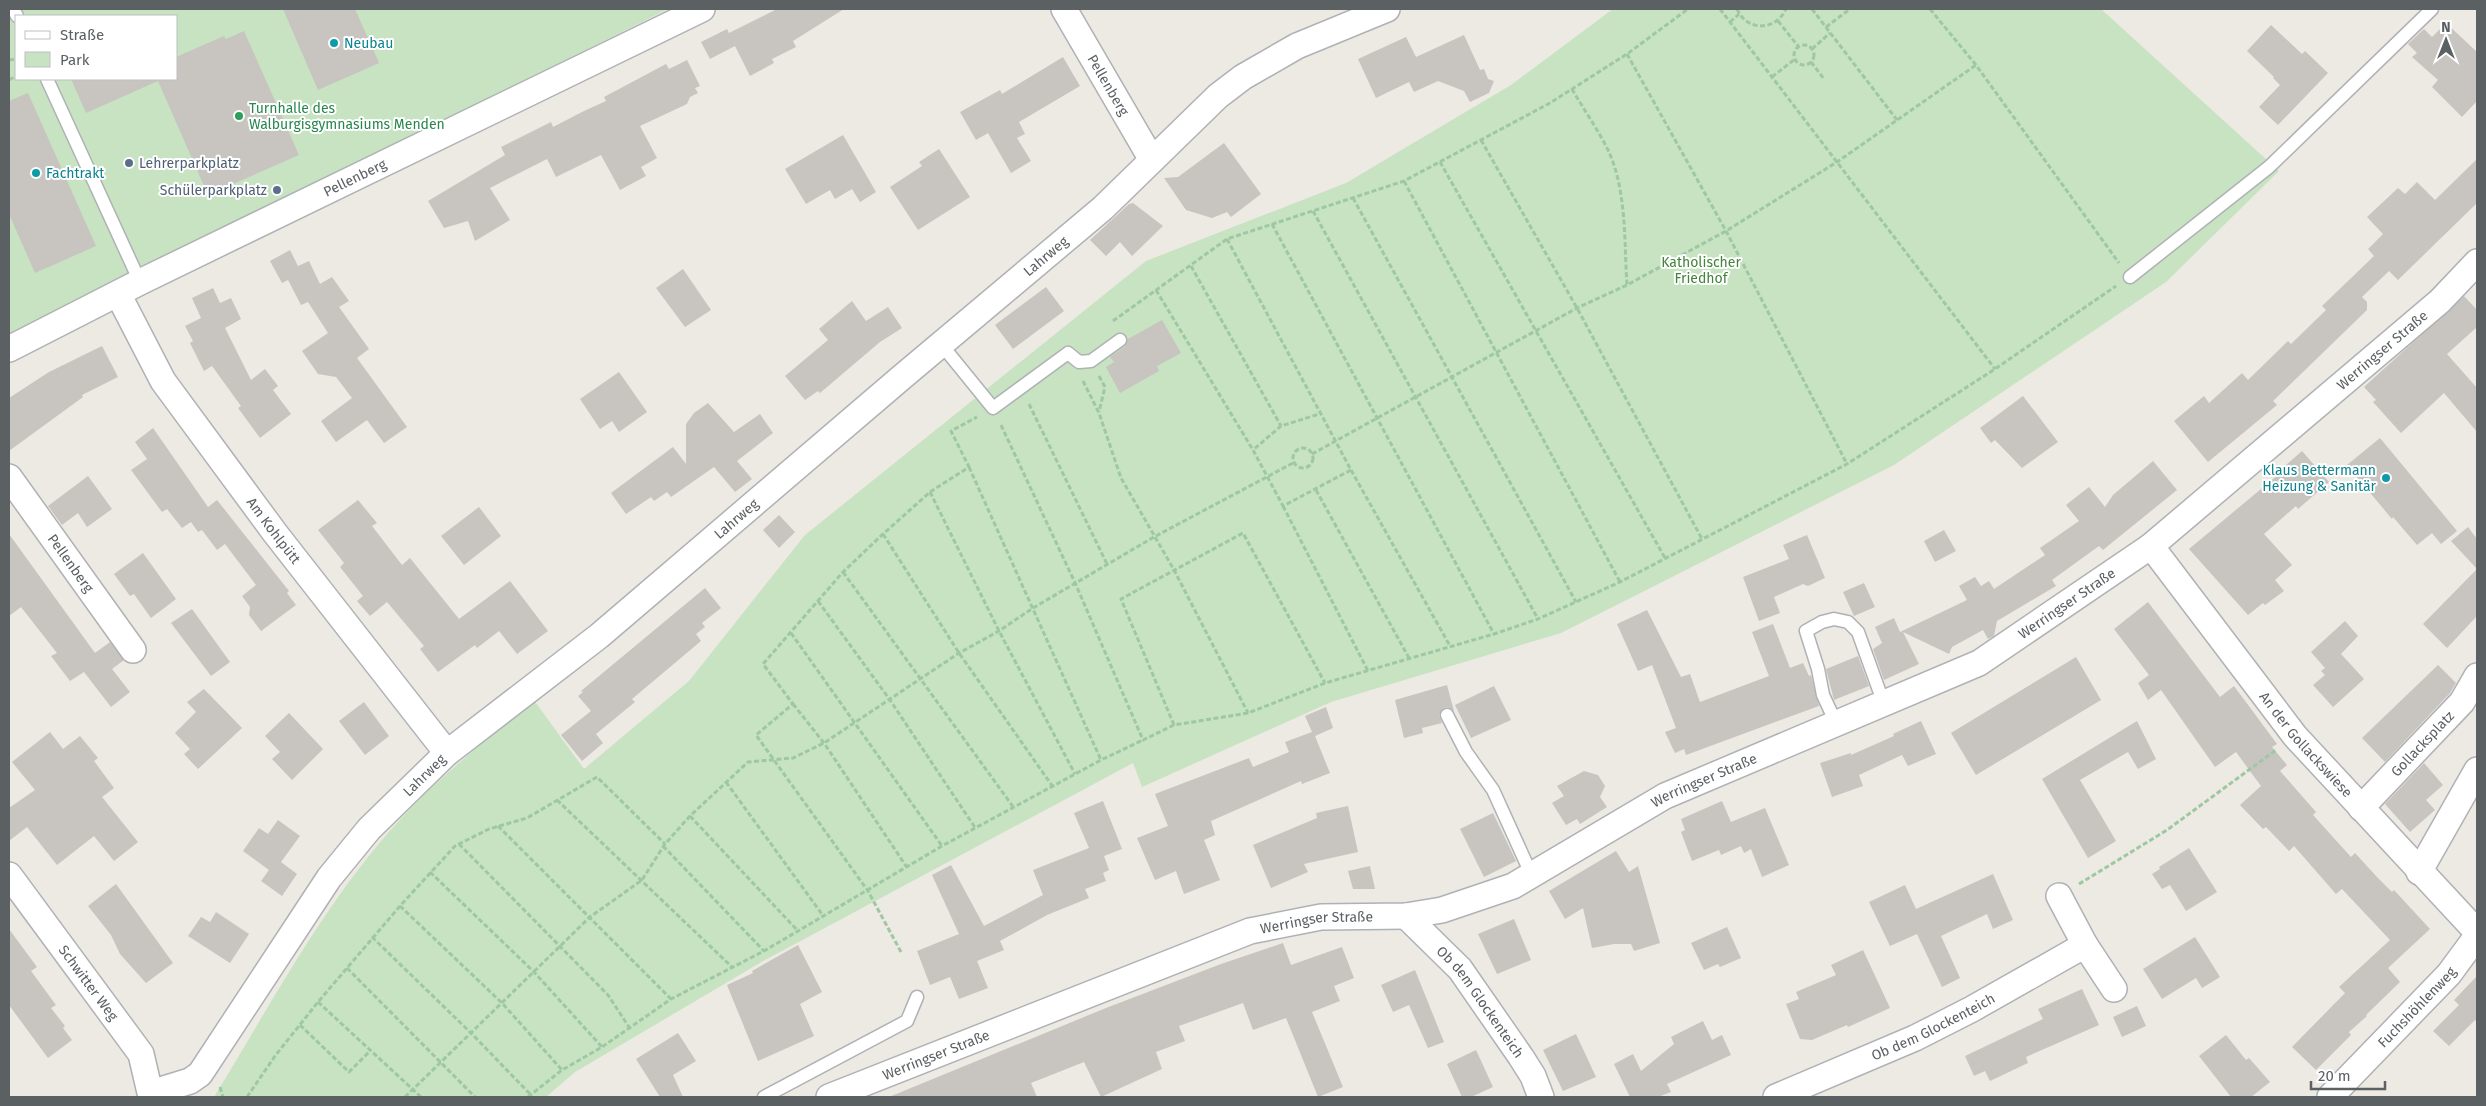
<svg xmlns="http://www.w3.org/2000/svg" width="2486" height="1106" viewBox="0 0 2486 1106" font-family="'Fira Sans',sans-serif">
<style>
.green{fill:#c7e3c1;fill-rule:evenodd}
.building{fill:#c8c4c0}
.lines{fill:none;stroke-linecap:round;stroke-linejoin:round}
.service-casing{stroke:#afb2b5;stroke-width:15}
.minor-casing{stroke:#afb2b5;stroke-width:28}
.path{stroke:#9ec8a3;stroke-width:3;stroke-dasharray:5 2.5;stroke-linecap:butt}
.service{stroke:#fff;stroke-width:12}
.minor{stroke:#fff;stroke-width:25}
.culture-dot{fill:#0f9aa8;stroke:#fff;stroke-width:2}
.leisure-dot{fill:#2e9e5b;stroke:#fff;stroke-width:2}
.service-dot{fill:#5c6f8a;stroke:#fff;stroke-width:2}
.labels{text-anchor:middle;stroke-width:4;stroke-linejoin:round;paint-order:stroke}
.culture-label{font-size:14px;fill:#0d838f;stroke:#fff;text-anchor:start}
.street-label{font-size:14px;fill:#5b6063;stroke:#fff}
.leisure-label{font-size:14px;fill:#27864d;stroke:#fff;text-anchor:start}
.service-label{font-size:14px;fill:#4e5e75;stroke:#fff;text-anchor:start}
.park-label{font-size:14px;fill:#43833b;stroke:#fff}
</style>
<rect width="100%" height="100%" fill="#ede9e3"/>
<g class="green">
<path d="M9,9H668L9,336ZM16,16H176V79H16Z"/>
<path d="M1613,9H2101L2279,171L2166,282L1894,465L1561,633L1331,702L1142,787L1133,763L765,960L575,1072L546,1097H214C275,998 330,891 412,807C449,769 493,735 533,699L584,769L689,681L805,535L1146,261L1346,183L1511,85Z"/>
</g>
<g class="building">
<path d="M283,9H355L379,63L318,90Z"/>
<path d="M777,9H844L793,41L796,47L772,59L774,63L750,76L735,46L710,59L701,42L727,29L729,33Z"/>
<path d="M2446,23L2477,52V101L2462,117L2432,87L2438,80L2412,57L2417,53L2408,44L2424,29L2432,37Z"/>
<path d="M2271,25L2302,54L2305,51L2328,73L2278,125L2259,107L2280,85L2273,78L2274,77L2247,51Z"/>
<path d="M244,31L299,155L208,195L158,81L86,113L71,79H176V57L224,36L226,39Z"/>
<path d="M1464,35L1480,70L1484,69L1488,79L1494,81L1489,93L1470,102L1464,91L1438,81L1414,92L1409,82L1376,98L1358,59L1406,37L1416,57Z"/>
<path d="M1063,57L1080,86L1019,122L1025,134L1017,138L1031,161L1011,173L988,133L976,140L960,112L1000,90L1002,94Z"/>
<path d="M687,60L700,86L695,88L698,93L690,97L687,104L640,126L657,158L641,167L646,176L620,190L601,155L556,177L547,159L490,188L510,220L475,241L468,221L444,228L428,201L505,155L501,147L551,122L553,127L584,111L606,101L604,97L666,64L669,69Z"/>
<path d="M28,93L96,246L35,273L9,214V101Z"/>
<path d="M843,135L876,192L860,202L852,189L835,199L830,190L806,204L785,169Z"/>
<path d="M1224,143L1261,194L1231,217L1227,212L1212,218L1186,210L1164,178L1178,177Z"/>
<path d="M939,149L970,197L918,230L890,187L922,166L919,162Z"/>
<path d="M2477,159V203L2398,280L2389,271L2362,297L2367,302V310L2273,401L2277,405L2208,462L2174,421L2204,396L2209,403L2242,373L2248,380L2288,341L2291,344L2326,310L2322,306L2374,256L2368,249L2383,234L2367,217L2398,188L2405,194L2417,182L2435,200Z"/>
<path d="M1133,203L1163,226L1132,256L1120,242L1106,256L1090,240L1129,204Z"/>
<path d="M290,250L298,266L309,261L320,284L332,277L349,301L339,307L369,349L357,358L407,427L384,443L367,420L336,442L321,421L352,398L336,377L318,374L302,351L328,333L308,302L301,305L288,280L282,283L270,261Z"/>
<path d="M683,269L711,310L685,327L656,288Z"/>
<path d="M1046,287L1064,311L1013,349L995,325Z"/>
<path d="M213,288L220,303L231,298L241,319L225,328L251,380L265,369L278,386L273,390L291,414L260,438L238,408L241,406L212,366L204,371L190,343L193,341L185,326L201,318L192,298Z"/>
<path d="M2464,296L2477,310V327L2447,354L2477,388V432L2444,393L2401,433L2373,402L2376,400L2364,387Z"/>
<path d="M852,301L866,321L888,307L902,328L880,342L820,393L818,391L805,400L785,376L828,340L819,329Z"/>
<path d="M1162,320L1181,353L1157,366L1159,371L1120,393L1106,367L1114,362L1110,357L1125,346L1128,339Z"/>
<path d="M102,346L118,377L82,395L83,397L9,451V398L49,372Z"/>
<path d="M619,372L647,412L619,432L612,421L600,429L580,399Z"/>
<path d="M2023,396L2058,442L2022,468L1995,440L1991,443L1980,428Z"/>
<path d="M708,403L734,432L760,414L773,433L737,461L752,479L735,492L714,467L671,497L667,492L654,501L651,497L626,514L611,493L673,447L686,464V424L694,413Z"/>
<path d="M153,428L208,507L217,500L289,591L287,593L296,605L261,631L249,615L250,607L242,596L256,585L225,544L217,550L202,530L198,532L191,522L182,528L167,509L162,512L131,470L147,459L135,442Z"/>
<path d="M2380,438L2457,531L2441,544L2432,533L2417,545L2393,517L2392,519L2347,465Z"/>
<path d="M2302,451L2329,482L2298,509L2296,506L2264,534L2292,565L2275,580L2284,591L2265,605L2263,603L2248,615L2189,549L2279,474L2277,473Z"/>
<path d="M2153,461L2177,490L2114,541L2103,550L2099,546L2052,580L2056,586L1997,621L1994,636L1988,639L1983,630L1952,647L1949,654L1903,632L1919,664L1884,680L1873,649L1882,643L1875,627L1894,618L1900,632L1967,600L1959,586L1975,577L1981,586L1989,581L1994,589L2045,555L2040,548L2079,521L2066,505L2089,487L2105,507L2113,495Z"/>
<path d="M88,476L112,509L87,527L78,513L62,525L48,506Z"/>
<path d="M358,500L377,523L372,526L402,565L410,558L459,619L510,581L548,631L517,654L499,631L477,648L475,645L438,672L420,649L424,646L387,602L370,616L357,601L363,596L340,567L344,563L318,530Z"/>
<path d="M479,507L501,536L464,565L441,536Z"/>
<path d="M779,515L795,532L779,548L763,530Z"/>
<path d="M2468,527L2477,539V616L2447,648L2423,624L2477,569L2451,541Z"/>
<path d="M1944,530L1956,551L1935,562L1924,541Z"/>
<path d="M9,534L95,653L110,642L124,660L112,669L130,692L111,707L84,672L70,681L51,656L57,653L21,607L9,616Z"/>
<path d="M1807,535L1825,578L1808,586L1803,584L1774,597L1780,613L1759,621L1743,577L1789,559L1783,545Z"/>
<path d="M143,553L176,599L151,618L134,594L130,596L114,574Z"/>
<path d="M1864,583L1875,607L1854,616L1843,592Z"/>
<path d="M705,588L721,608L702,623L705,627L696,634L701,641L632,699L635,702L596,734L603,743L582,761L561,735L591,711L578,696L583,692L581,691Z"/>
<path d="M2148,602L2220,697L2234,686L2277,744L2272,747L2287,765L2280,771L2316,812L2313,815L2351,857L2355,853L2377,877L2392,892L2394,890L2430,929L2388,968L2400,982L2366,1015L2367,1016L2349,1032L2351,1035L2316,1070L2292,1047L2345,993L2339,987L2390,940L2342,889L2336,894L2294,846L2289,851L2266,827L2263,829L2240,805L2261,786L2236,752L2215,767L2161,690L2148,700L2138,683L2149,675L2114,629Z"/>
<path d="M192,609L230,662L211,676L171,623Z"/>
<path d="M1647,610L1681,677L1690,674L1700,702L1769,676L1752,632L1773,624L1790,668L1803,663L1809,676L1811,675L1819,706L1686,755L1684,749L1675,753L1665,732L1676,728L1652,665L1638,671L1617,624Z"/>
<path d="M2345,621L2358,636L2341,654L2364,679L2333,707L2313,685L2325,675L2321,671L2325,668L2311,652Z"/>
<path d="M1858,656L1869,686L1834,700L1826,669Z"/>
<path d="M2076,657L2101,700L1976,775L1951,733Z"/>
<path d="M2438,665L2456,683L2450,693L2385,762L2362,738Z"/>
<path d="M1447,685L1454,711L1448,707L1443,708L1439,715L1442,723L1422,728L1423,733L1404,738L1395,700Z"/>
<path d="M1494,686L1511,720L1471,738L1455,705Z"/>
<path d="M204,689L242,728L198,769L184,754L190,749L175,733L196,712L187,702Z"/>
<path d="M364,702L389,736L365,755L339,721Z"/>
<path d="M1326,707L1333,728L1315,736L1330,773L1302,784L1301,781L1211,821L1215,835L1204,840L1220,880L1184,894L1176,871L1155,880L1137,838L1168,826L1155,794L1249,758L1253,767L1289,752L1285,742L1312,732L1305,716Z"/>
<path d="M289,713L323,749L292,780L272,759L280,752L265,736Z"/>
<path d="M1921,721L1936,754L1908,766L1902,755L1859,775L1863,786L1832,797L1820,763L1851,753V755L1894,736L1893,734Z"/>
<path d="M2137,721L2156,759L2138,769L2128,752L2080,780L2116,841L2088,858L2042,779Z"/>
<path d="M50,732L63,749L80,736L98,758L94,761L114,788L102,797L138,842L114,861L94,836L57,865L27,827L9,841V808L35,790L12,762Z"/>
<path d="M2424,763L2443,785L2426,800L2435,810L2410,832L2385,804Z"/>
<path d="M1584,771L1598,775L1605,786L1600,797L1607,807L1580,824L1577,819L1566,825L1552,803L1564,796L1557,786Z"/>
<path d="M1103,801L1122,849L1104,856L1109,870L1103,873L1106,881L1085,889L1089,898L1047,915L1000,941L1004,950L977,961L988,988L959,999L950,977L930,985L917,951L959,934L932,875L951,865L984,926L1043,895L1033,870L1089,848L1074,813Z"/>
<path d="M1722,801L1731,822L1765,808L1789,865L1762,877L1751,849L1744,853L1741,846L1721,855L1719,850L1692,861L1681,832L1685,830L1681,819Z"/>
<path d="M1348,806L1358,852L1304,864L1308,872L1271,888L1253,845L1317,818L1316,813Z"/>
<path d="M1493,813L1516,861L1484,877L1460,829Z"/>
<path d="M278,820L300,836L281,862L297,874L282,896L261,881L269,870L243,851L259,828L268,834Z"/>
<path d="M2189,848L2217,892L2186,911L2170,885L2162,889L2152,874L2160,869L2159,867Z"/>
<path d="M1616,851L1629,872L1638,866L1660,943L1634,951L1631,944H1614L1592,948L1583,908L1565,919L1549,891Z"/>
<path d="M1370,866L1375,889H1353L1348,871Z"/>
<path d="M1993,874L2013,920L1993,929L1987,914L1941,936L1960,978L1942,987L1917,934L1890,946L1869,902L1905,885L1916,909Z"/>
<path d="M116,884L173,963L146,983L120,954L111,935L88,906Z"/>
<path d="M216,912L249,934L230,963L188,936L201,917L210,922Z"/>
<path d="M1514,919L1531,960L1497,974L1478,934Z"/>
<path d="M1727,927L1741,958L1720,967L1718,964L1704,970L1691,943Z"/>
<path d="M9,929L37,967L31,971L56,1005L51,1008L65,1026L63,1028L72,1040L48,1058L9,1005Z"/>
<path d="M2195,937L2220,977L2202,988L2196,978L2162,999L2143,969Z"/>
<path d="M1283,943L1291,965L1342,947L1354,978L1334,986L1340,1001L1312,1012L1343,1087L1318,1097L1286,1018L1253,1030L1243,1003L1179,1026L1185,1041L1156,1052L1162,1069L1101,1097L1084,1062L1031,1083L1037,1097H889L1106,1008L1221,964Z"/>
<path d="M798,945L822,992L800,1004L814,1036L758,1061L727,985L753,973L752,971Z"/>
<path d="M1863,950L1890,1008L1848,1027L1847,1025L1812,1040L1800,1039L1786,1004L1799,999L1796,992L1836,975L1831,965Z"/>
<path d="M1415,970L1444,1042L1428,1048L1409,1005L1393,1012L1381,985Z"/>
<path d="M2477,976V1023L2475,1020L2449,1046L2433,1031L2459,1005L2454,1000Z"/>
<path d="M2082,989L2099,1025L2026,1057L2028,1063L1990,1081L1985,1071L1974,1076L1965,1056L2043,1019L2038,1009Z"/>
<path d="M2137,1006L2146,1026L2122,1037L2113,1017Z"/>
<path d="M1703,1021L1712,1040L1722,1035L1731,1055L1667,1084L1671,1092L1658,1097H1630L1614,1064L1633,1054L1641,1071L1674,1044L1671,1037Z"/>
<path d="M678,1033L696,1061L673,1075L683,1097H660L636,1059Z"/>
<path d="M1576,1034L1596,1077L1563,1091L1543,1050Z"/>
<path d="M2226,1035L2246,1060L2249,1058L2270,1082L2251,1097H2231L2199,1056Z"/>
<path d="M1476,1050L1493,1087L1471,1097H1462L1447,1064Z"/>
</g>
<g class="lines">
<g class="service-casing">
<g id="service">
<path d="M13,9L17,16"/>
<path d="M47,79L140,282"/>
<path d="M2130,277L2269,167L2432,9"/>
<path d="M941,344L993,408L1068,353L1079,362L1091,361L1120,340"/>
<path d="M1447,715L1466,752L1493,790L1532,876"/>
<path d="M1836,723L1823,695L1818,669L1806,631L1822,622L1834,619L1848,622L1858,632L1884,704"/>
<path d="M764,1097L907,1021L917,997"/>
</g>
</g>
<g class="minor-casing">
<g id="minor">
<path id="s1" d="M1064,9L1152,160"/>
<path id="s2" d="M118,294L163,381L275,533L447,753"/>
<path id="s3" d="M9,349L140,282L702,9"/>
<path id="s4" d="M9,477L133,650"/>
<path id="s5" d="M2151,546L2295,736L2477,932"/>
<path id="s6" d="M2361,808L2462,702L2477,676"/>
<path d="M2419,872L2477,770"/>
<path id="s7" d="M9,875L141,1054L151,1097"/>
<path d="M2059,896L2085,945L2114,989"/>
<path id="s8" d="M1406,916L1460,969L1521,1057L1533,1076L1541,1097"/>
<path id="s9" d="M151,1093L190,1081L200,1074L329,878L369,829L447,753L599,636L902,377L1103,208L1218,96L1243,77L1297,46L1387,9"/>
<path id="s10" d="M829,1097L1250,931L1321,917L1406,916L1442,910L1513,886L1665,796L1979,663L2151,546L2440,301L2477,262"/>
<path id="s11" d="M1776,1097L1915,1038L1972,1009L2085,945"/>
<path id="s12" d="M2330,1097L2449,974L2477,936"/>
</g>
</g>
<g class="path">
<path d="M1720,9L1995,369"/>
<path d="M1737,9C1747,32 1776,31 1786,9"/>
<path d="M1812,9L1897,120"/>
<path d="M1930,9L1976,65L2119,263"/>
<path d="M1778,21L1798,46"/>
<path d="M1730,22L1739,14"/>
<path d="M1826,27L1850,9"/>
<circle cx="1804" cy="55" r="10"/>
<path d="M1812,49L1830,33"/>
<path d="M1627,54L1726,231L1847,464"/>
<path d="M9,60L16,59"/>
<path d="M1811,62L1824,79"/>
<path d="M1772,77L1795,59"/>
<path d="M9,80L16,76"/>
<path d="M1572,89C1584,110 1599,131 1609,152C1627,193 1624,242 1627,285"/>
<path d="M1481,140L1577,308L1702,539"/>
<path d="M1440,162L1665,558"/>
<path d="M1404,181L1620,582"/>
<path d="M1353,198L1576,602"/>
<path d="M1313,211L1538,619"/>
<path d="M1272,224L1494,634"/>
<path d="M1227,239L1351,470L1283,506L1253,450L1281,426L1319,414"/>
<path d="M1191,266L1281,426"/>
<path d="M1156,290L1253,450"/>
<path d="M1113,321L1227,239L1404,181L1550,103L1627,54L1688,9"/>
<path d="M1099,376L1105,387L1099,412"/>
<path d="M1083,381L1099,413L1121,478L1174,570L1248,713"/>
<path d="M1029,404L1107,564"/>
<path d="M1001,425L1076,585L1143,740L1174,725L1248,713L1325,683L1494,634L1538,619L1620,582L1847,464L1995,369L2116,286"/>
<circle cx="1303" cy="458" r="10"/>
<path d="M1312,454L1577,308L1627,285L1726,231L1837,162L1976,65"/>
<path d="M969,467L1101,760"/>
<path d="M1351,470L1450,646"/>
<path d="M1316,490L1409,658"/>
<path d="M930,492L999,631L1075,774"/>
<path d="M1283,506L1368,671"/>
<path d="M883,534L959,653L1053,787"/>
<path d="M843,572L1014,808"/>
<path d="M818,601L890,700L976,829"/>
<path d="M791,633L942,846"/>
<path d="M793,704L824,743L906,866"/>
<path d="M1174,725L1121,599L1243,533L1325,683"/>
<path d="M726,782L824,917"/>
<path d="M557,800L733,968"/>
<path d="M690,816L798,931"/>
<path d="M498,826L671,999"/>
<path d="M459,844L608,995L629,1027"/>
<path d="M663,846L764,951"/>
<path d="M430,872L534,972L602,1047"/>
<path d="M2079,884L2167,830L2276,750"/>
<path d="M400,906L502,1003L562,1070"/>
<path d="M372,937L471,1033L531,1095"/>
<path d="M901,952L868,891L756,735L793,704L763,664L843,572L883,534L930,492L969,467L951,431L977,417"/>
<path d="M347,968L475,1097"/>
<path d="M318,1002L421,1097"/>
<path d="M300,1025L349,1072L370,1051"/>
<path d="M220,1087L223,1097"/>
<path d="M247,1097L275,1056L318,1002L400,906L455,846L489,829L527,818L597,777L665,844"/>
<path d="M405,1097L590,917L642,880L665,844L690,816L748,762L793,758L824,743L959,653L999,631L1033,608L1154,537L1293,463"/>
<path d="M528,1097L562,1070L602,1047L671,999L764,951L942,846L1101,760L1143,740"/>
</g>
<use href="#service" class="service"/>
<use href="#minor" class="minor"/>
</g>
<g class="culture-dot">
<circle cx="334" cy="43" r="5"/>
<circle cx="36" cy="173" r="5"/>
<circle cx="2386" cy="478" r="5"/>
</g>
<circle class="leisure-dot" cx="239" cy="116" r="5"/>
<g class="service-dot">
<circle cx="129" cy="163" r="5"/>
<circle cx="277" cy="190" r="5"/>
</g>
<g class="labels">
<g class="culture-label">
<text x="344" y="48">Neubau</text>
<text x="46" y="178">Fachtrakt</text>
<text x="2376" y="475" text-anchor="end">Klaus Bettermann<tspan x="2376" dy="16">Heizung &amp; Sanitär</tspan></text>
</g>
<g class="street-label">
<text dy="5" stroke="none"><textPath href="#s1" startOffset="88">Pellenberg</textPath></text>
<text dy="5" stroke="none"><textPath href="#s3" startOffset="386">Pellenberg</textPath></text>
<text dy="5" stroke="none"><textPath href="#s9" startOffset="1238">Lahrweg</textPath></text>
<text dy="5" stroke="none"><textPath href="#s10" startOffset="1750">Werringser Straße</textPath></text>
<text dy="5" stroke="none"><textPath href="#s9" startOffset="832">Lahrweg</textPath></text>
<text dy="5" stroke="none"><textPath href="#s2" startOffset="284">Am Kohlpütt</textPath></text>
<text dy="5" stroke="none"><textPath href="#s4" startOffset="106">Pellenberg</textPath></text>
<text dy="5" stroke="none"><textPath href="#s10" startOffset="1345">Werringser Straße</textPath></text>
<text dy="5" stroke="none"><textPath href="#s6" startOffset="89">Gollacksplatz</textPath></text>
<text dy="5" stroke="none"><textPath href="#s5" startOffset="252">An der Gollackswiese</textPath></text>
<text dy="5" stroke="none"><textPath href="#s9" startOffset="428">Lahrweg</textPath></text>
<text dy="5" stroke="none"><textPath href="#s10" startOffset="940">Werringser Straße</textPath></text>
<text dy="5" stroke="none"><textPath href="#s10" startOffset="520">Werringser Straße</textPath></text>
<text dy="5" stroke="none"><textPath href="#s7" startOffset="134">Schwitter Weg</textPath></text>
<text dy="5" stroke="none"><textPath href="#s8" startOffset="114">Ob dem Glockenteich</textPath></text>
<text dy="5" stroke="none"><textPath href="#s12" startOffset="125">Fuchshöhlenweg</textPath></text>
<text dy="5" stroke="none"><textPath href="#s11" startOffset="172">Ob dem Glockenteich</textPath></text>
<text dy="5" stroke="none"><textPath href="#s10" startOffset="115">Werringser Straße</textPath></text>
</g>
<g class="leisure-label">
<text x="249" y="113">Turnhalle des<tspan x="249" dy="16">Walburgisgymnasiums Menden</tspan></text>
</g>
<g class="service-label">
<text x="139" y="168">Lehrerparkplatz</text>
<text x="267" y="195" text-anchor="end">Schülerparkplatz</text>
</g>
<g class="park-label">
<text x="1701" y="267">Katholischer<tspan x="1701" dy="16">Friedhof</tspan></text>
</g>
</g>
<rect width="2486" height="1106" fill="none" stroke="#5b6063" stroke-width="20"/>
<rect x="15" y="15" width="162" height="65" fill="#ffffff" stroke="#bdbfc1"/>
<rect x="25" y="31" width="25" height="8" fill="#ffffff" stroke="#bdbfc1"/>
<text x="60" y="40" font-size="15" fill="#5b6063">Straße</text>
<rect x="25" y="52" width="25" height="15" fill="#c7e3c1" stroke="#bdbfc1"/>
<text x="60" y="65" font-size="15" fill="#5b6063">Park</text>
<g transform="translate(2446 40)" stroke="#ffffff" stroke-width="4" paint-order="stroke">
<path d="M0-4L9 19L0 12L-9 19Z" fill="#5b6063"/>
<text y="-8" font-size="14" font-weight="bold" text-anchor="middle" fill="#5b6063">N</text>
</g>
<path d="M2311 1081v8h74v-8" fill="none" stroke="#5b6063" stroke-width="2.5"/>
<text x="2318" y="1081" font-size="15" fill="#5b6063" stroke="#ffffff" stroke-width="4" paint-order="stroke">20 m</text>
</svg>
